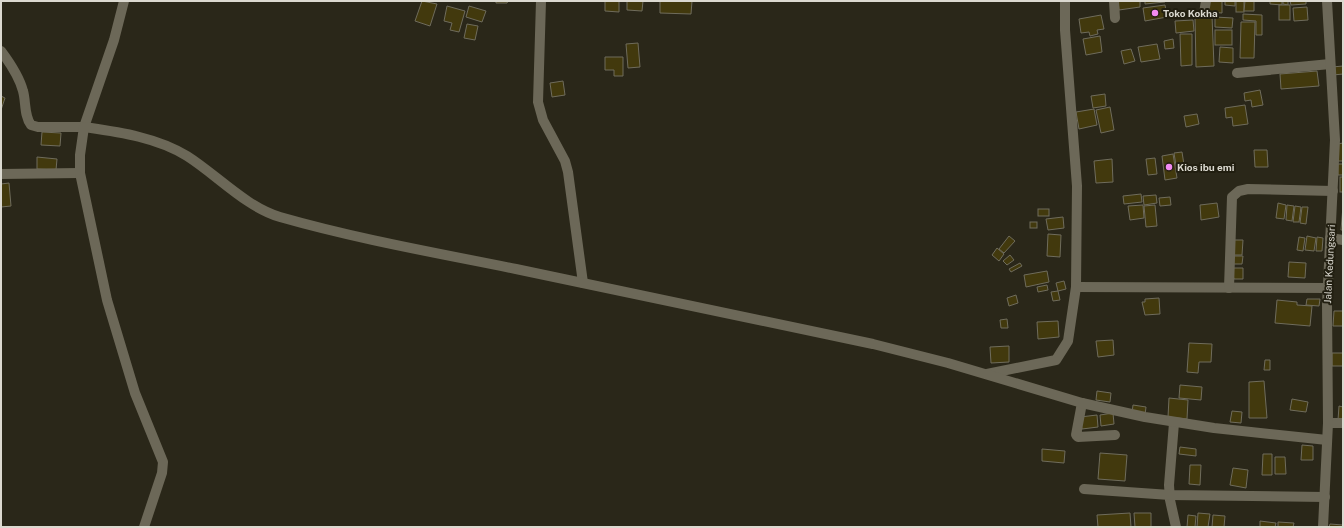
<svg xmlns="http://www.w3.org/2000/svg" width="1344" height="528" viewBox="0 0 1344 528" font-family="'Public Sans',sans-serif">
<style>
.building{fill:#42390d;stroke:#6f6c5c}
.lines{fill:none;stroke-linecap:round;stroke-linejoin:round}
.minor{stroke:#6c6858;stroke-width:10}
.poi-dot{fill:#f38af1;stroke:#211e10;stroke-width:1.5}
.labels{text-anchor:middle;stroke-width:4;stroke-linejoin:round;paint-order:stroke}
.poi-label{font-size:10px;font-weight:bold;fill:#dbd9d0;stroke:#211e10;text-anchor:start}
.street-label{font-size:10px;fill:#dbd9d0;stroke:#211e10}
</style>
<rect width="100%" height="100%" fill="#2a2719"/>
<g class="building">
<path d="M422,1L437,4L430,26L415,21Z"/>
<path d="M496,1H508L507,3H496Z"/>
<path d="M605,1H619V12L605,11Z"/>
<path d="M627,1H643L642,11L627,10Z"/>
<path d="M660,1H692L691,14L660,13Z"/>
<path d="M1118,1H1140V7L1119,10Z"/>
<path d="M1145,1H1165V2L1145,4Z"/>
<path d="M1207,1H1222V13L1207,12Z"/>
<path d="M1225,1H1235V6L1225,5Z"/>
<rect x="1236" y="1" width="8" height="11"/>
<path d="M1245,1H1254V11H1244Z"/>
<path d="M1270,1H1282V5L1270,4Z"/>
<path d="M1283,1H1288V5L1283,4Z"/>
<path d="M1290,1H1306V4L1291,5Z"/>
<path d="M1165,5L1167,17L1145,21L1143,8Z"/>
<rect x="1279" y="5" width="11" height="15"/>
<path d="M447,6L465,11L459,32L450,30L452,23L444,21Z"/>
<path d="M469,6L486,11L482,22L466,17Z"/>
<path d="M1307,7L1308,20L1294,21L1293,8Z"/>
<path d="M1243,14L1262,15V35H1256V21L1243,20Z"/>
<path d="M1101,15L1104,29L1097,30L1098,34L1090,36L1089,32L1081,33L1079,19Z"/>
<path d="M1212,16L1214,66L1196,67L1195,17Z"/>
<path d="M1215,17L1233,18L1232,28L1215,27Z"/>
<path d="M1193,20L1194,31L1176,33L1175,21Z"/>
<path d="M1241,22H1255L1254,58H1240Z"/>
<path d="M467,24L478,26L475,40L464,38Z"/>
<rect x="1215" y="30" width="17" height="15"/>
<path d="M1180,34H1192V65L1181,66Z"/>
<path d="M1100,36L1102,52L1086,55L1083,39Z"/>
<path d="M1173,39L1174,48L1165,49L1164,41Z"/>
<path d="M638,43L640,67L628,68L626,44Z"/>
<path d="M1157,44L1160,59L1141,62L1138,47Z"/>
<path d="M1220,47L1233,48V63L1219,62Z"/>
<path d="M1131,49L1135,61L1124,64L1121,51Z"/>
<path d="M605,57H623V76H614V70H605Z"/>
<path d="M1343,66V74L1333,75L1332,67Z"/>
<path d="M1317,71L1319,86L1281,89L1280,74Z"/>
<path d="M563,81L565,95L552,97L550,83Z"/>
<path d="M1260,90L1263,105L1252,107L1251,100L1245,101L1244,93Z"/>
<path d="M1105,94L1106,106L1093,108L1091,96Z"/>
<path d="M1,96L5,98L1,110Z"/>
<path d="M1245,105L1248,124L1233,126L1232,117L1226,118L1225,108Z"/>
<path d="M1110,107L1114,130L1101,133L1096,110Z"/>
<path d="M1094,109L1097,125L1079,129L1076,112Z"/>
<path d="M1197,114L1199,124L1186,127L1184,116Z"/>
<path d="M42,132L61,133L60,146L41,145Z"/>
<path d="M1343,143V161H1338L1337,144Z"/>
<path d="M1254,150H1267L1268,167H1255Z"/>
<path d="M1182,152L1185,171L1177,172L1174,153Z"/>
<path d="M1173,154L1177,178L1165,180L1162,156Z"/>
<path d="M37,157L57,159L56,170L37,169Z"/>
<path d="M1155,158L1157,174L1148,175L1146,159Z"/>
<path d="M1112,159L1113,182L1096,183L1094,161Z"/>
<rect x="1338" y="164" width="5" height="11"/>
<rect x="1340" y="177" width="3" height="15"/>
<path d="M9,183L11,206L1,207V184Z"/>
<path d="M1141,194L1142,202L1124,204L1123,196Z"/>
<path d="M1156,195L1157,203L1144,205L1143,196Z"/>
<path d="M1170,197L1171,205L1160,206L1159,198Z"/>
<path d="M1217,203L1219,217L1201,220L1200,205Z"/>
<path d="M1278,203L1286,205L1284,219L1276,218Z"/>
<path d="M1143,205L1144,218L1130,220L1128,206Z"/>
<path d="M1155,205L1157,226L1146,227L1144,206Z"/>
<path d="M1287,205L1294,206L1292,221L1286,220Z"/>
<path d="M1295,206L1301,207L1299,222H1293Z"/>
<path d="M1343,206V230H1341Z"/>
<path d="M1302,207H1308L1306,224L1300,223Z"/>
<rect x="1038" y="209" width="11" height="7"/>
<path d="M1063,217L1064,228L1048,230L1046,219Z"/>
<rect x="1030" y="222" width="7" height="6"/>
<path d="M1048,234L1061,235L1060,257L1047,256Z"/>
<path d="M1009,236L1015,241L1004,253L999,249Z"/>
<path d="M1307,236L1316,238L1314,251L1305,250Z"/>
<path d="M1299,237L1305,238L1303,251L1297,250Z"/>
<path d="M1317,237L1323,238L1322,251H1316Z"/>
<path d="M1232,240H1243L1242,255H1232Z"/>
<path d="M997,248L1004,254L999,261L992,255Z"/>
<path d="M1010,255L1014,260L1007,265L1003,261Z"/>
<path d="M1232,256H1243L1242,264H1232Z"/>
<path d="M1289,262L1306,263L1305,278L1288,277Z"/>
<path d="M1020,263L1022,266L1011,272L1009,269Z"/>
<path d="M1231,268H1243V279H1234Z"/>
<path d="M1047,271L1049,282L1026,287L1024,275Z"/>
<path d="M1064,281L1066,289L1058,291L1056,283Z"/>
<path d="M1047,285L1048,290L1038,292L1037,287Z"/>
<path d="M1058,291L1060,300L1053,301L1051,292Z"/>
<path d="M1016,295L1018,303L1009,306L1007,298Z"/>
<path d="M1159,298L1160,314L1145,315L1142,302H1145V299Z"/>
<path d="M1307,299H1320L1319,306L1306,305Z"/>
<path d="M1277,300L1297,302V305L1312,306L1310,326L1275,323Z"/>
<path d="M1334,311H1343V326H1333Z"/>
<path d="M1007,319L1008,328H1001L1000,320Z"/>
<path d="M1058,321L1059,337L1038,339L1037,322Z"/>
<path d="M1113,340L1114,355L1098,357L1096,341Z"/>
<path d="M1189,343L1212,344L1211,362H1199L1198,373L1187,372Z"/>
<path d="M1009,346V362L991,363L990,347Z"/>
<rect x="1332" y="353" width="11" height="13"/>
<path d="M1265,360H1270V370H1264Z"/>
<path d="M1264,381L1267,418H1249V382Z"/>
<path d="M1180,385L1202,387L1201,400L1179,398Z"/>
<path d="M1097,391L1111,393L1110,402L1096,400Z"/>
<path d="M1169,398L1188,400L1187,419L1168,417Z"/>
<path d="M1292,399L1308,402L1306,412L1290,410Z"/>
<path d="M1133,405L1146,407L1145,415L1132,413Z"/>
<path d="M1339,406L1343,407V420H1338Z"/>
<path d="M1232,411L1242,412L1241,423L1230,422Z"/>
<path d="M1113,413L1114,424L1101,426L1100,415Z"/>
<path d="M1097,415L1098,427L1082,429L1080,417Z"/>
<path d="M1302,445L1313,446V460H1301Z"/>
<path d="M1180,447L1196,449V456L1179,454Z"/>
<path d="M1042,449L1065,451L1064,463L1042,461Z"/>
<path d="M1100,453L1127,455L1125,481L1098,479Z"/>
<path d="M1263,454H1272V475H1262Z"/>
<path d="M1275,457H1285L1286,474H1275Z"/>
<path d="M1190,465H1201L1200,485L1189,484Z"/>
<path d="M1233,468L1248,470L1246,488L1230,485Z"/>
<path d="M1130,513L1131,527H1098L1097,515Z"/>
<path d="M1134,513H1151V527H1135Z"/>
<path d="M1198,513L1210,514L1208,527H1197Z"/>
<path d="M1188,515L1196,516L1195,527H1187Z"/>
<path d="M1213,515L1225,516L1224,527H1212Z"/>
<path d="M1260,521L1276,523L1275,527H1260Z"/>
<path d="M1278,522L1294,523L1293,527H1278Z"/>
<path d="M1330,524L1343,525V527H1329Z"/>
</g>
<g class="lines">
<g class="minor">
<path d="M541,1L538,102L543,120L565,161L568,172L583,283"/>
<path d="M1114,1L1115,18"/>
<path d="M1204,13L1206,1"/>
<path d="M1,51C10,63 19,76 23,91C26,101 24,116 31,125L38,127H84L114,40L124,1"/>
<path d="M1237,73L1330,64"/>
<path d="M1,174L80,173"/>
<path d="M1330,238L1343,240"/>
<path d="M1076,287L1327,288"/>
<path d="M1229,288L1232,197L1239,191L1248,189L1333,191"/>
<path d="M987,374L1056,360L1068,341L1076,287L1077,186L1065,30V1"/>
<path d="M1082,403L1076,435L1078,437L1115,435"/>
<path d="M1174,423L1169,485L1170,500L1176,527"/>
<path d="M1328,423H1343"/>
<path d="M1084,489L1170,495L1325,497"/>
<path d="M144,527L162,473L163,462L135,393L107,300L80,173V155L84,127C118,132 156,137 187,156C217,175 246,207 280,217C357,239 437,253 516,269C635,293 754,318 873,344L948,363L1082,403L1145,417L1214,428L1327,440"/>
<path d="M1323,527L1328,423L1327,305L1335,140L1327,1"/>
</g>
</g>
<g class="poi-dot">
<circle cx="1155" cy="13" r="4"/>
<circle cx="1169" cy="167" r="4"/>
</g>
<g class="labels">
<g class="poi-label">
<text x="1163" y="17">Toko Kokha</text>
<text x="1177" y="171">Kios ibu emi</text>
</g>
<g class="street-label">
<text transform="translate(1329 264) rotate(-87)" y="4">Jalan Kedungsari</text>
</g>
</g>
<rect width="1344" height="528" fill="none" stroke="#dbd9d0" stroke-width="4"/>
</svg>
